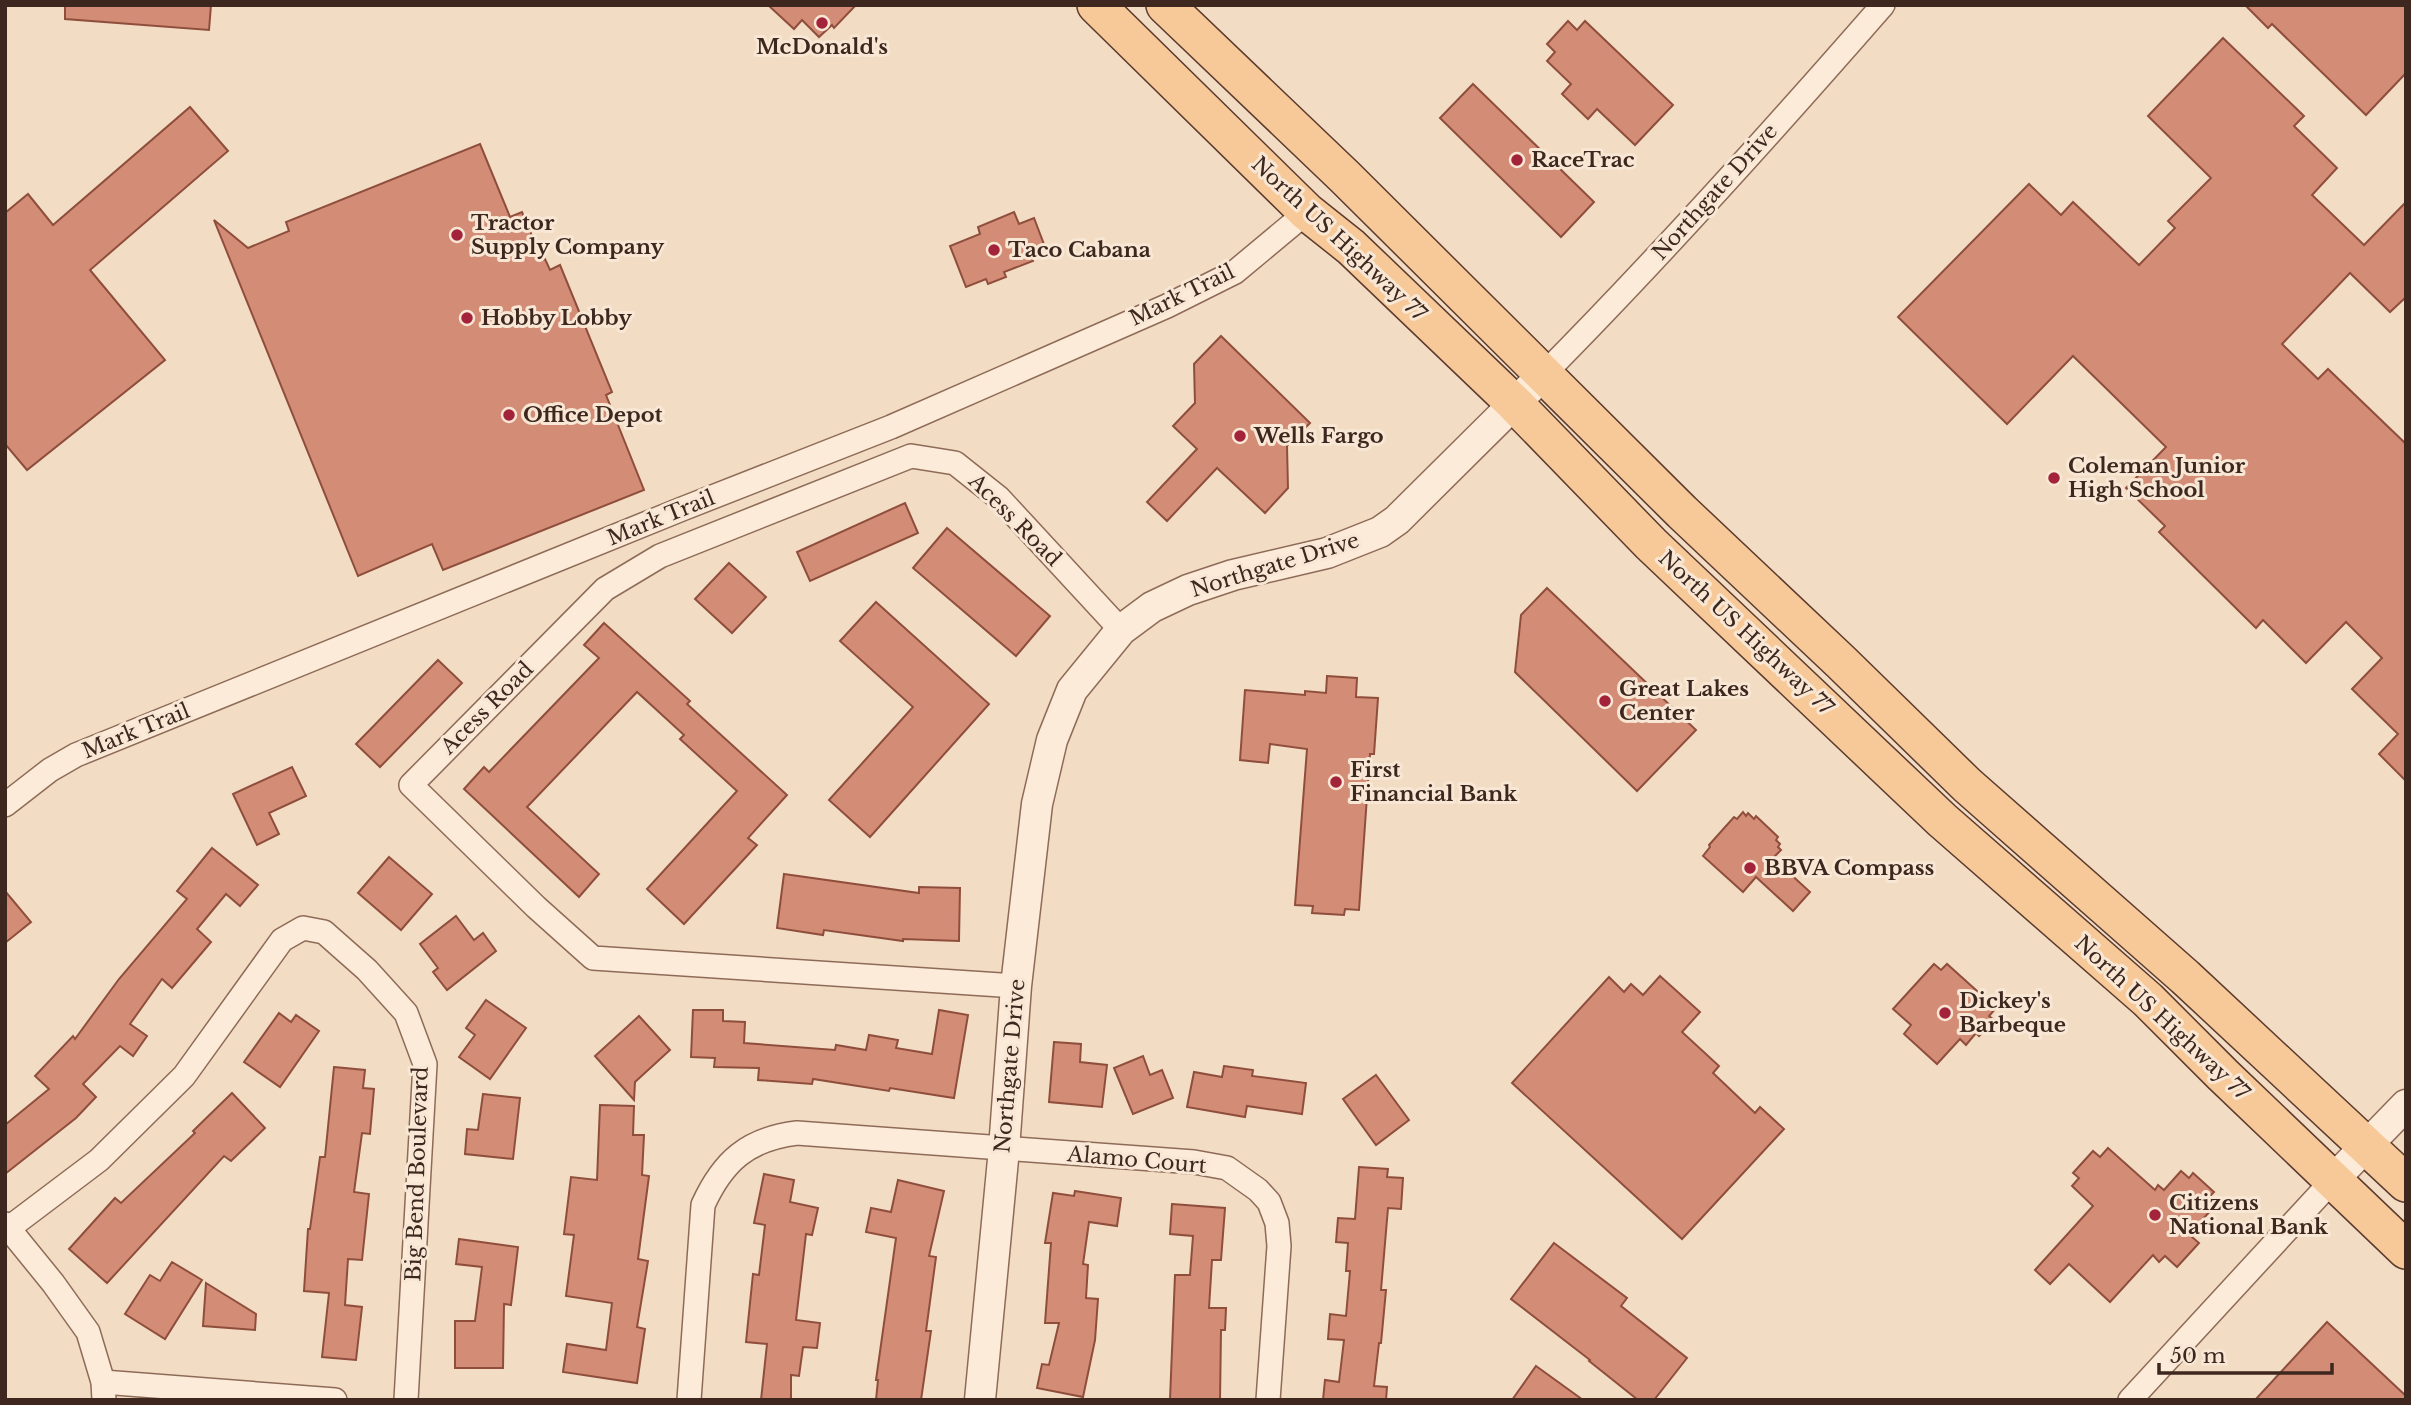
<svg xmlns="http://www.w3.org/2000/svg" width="2411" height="1405" viewBox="0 0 2411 1405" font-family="'Libre Baskerville',serif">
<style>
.building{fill:#d38d76;stroke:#8f4e3c;stroke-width:2}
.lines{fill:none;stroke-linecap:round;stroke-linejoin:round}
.minor-casing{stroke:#8e6b58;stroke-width:26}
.tertiary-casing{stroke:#8e6b58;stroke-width:33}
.primary-casing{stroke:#5c3a2d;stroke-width:40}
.minor{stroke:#fbebd8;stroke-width:23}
.tertiary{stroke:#fbebd8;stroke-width:30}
.primary{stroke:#f7c999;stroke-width:37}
.poi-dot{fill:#a2233a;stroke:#f8e7d4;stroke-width:2.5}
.labels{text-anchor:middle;stroke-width:6;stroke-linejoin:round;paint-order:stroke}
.poi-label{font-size:21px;font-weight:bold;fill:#3d271e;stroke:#f8e7d4;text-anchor:start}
.street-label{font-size:21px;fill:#3d271e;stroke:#f8e7d4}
</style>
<rect width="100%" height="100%" fill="#f2dcc4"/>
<g class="building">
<path d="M65,5H211L209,30L65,19Z"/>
<path d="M768,5H856L834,28L832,25L819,37L802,20L794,29Z"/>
<path d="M2245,5H2406V73L2366,115L2272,24L2268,28Z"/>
<path d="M1568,21L1577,30L1585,21L1673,105L1635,145L1597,109L1588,119L1562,94L1571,84L1547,61L1555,52L1547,44Z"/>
<path d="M2223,38L2304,116L2294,126L2337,168L2312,195L2364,245L2406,202V297L2390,312L2350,273L2282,344L2318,379L2328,369L2406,444V781L2379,754L2398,734L2352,689L2382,658L2346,622L2306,663L2263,620L2256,628L2159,532L2165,526L2126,488L2166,447L2073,356L2007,424L1898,317L2029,184L2061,215L2073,202L2139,265L2175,228L2168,221L2211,178L2148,116Z"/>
<path d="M1473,84L1594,202L1561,237L1440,118Z"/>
<path d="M190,107L228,151L90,270L165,360L27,470L5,444V213L28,194L53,225Z"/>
<path d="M480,144L510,217L522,212L542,260L545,259L550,270L560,265L612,392L606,395L644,490L443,570L432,544L358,576L214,220L248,248L289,231L286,222Z"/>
<path d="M1014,212L1019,224L1034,218L1045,247L1030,253L1033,261L1004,272L1006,277L988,284L986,279L966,287L950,246L980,234L978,227Z"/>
<path d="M1221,336L1310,423L1287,446L1288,488L1265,513L1217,468L1167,521L1147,502L1197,449L1173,426L1195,403L1194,364Z"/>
<path d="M905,503L918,533L810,581L797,552Z"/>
<path d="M947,528L1050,616L1016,656L913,568Z"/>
<path d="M729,563L766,597L732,633L695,599Z"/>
<path d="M1547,588L1696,730L1637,791L1515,672L1521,615Z"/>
<path d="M876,602L989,704L870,837L829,800L913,707L840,641Z"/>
<path d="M604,623L690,701L687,704L787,795L748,838L757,845L684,924L647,889L737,791L680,739L684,735L637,692L527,807L599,874L579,897L464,789L484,767L489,772L599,658L584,645Z"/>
<path d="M438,660L462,683L380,767L356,744Z"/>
<path d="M1327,676L1357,678L1356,697L1378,698L1374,754H1370L1359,910L1345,909L1344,915L1312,913L1313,906L1295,905L1307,749L1270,744L1268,763L1240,760L1245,690L1305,695V691L1326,693Z"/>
<path d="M292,767L306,796L269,813L279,834L257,845L233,794Z"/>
<path d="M1743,812L1746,816L1748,813L1754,819L1756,816L1778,837L1776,840L1780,844L1778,847L1781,850L1773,858L1810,892L1793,911L1756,877L1743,892L1703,856L1710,847L1709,845L1734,817L1737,819Z"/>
<path d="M212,848L258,885L240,906L226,894L197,929L211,942L172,988L162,979L130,1024L147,1036L133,1056L120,1046L83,1084L96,1097L76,1118L5,1174V1125L49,1089L35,1076L73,1036L75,1039L119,979L187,899L177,891Z"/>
<path d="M389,857L432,894L401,930L358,893Z"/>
<path d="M784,874L919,893V887L960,888L959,941L903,939V941L824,930L823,935L777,928Z"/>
<path d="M5,891L31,922L5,943Z"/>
<path d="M456,916L474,940L483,933L496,951L447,990L433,972L438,968L420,944Z"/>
<path d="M1934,964L1941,970L1947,964L1996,1008L1989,1016L1994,1020L1979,1036L1976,1033L1966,1045L1960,1039L1937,1064L1904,1034L1911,1025L1893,1009Z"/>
<path d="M1660,976L1700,1012L1682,1032L1719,1066L1713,1073L1755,1113L1760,1107L1784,1129L1682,1239L1512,1083L1609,977L1624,992L1631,984L1643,995Z"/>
<path d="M486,1000L526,1028L490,1079L459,1057L475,1035L466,1028Z"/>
<path d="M693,1010H723V1021L745,1022L744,1043L835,1050L836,1045L866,1050L869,1035L898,1040L896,1048L932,1054L939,1010L968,1015L954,1098L890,1088L889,1091L813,1079L812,1084L758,1080L759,1068L714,1067L715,1058L691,1057Z"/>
<path d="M279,1013L291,1022L296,1015L319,1031L280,1087L244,1062Z"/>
<path d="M639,1016L670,1050L635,1082L634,1100L595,1056Z"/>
<path d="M1054,1042L1081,1044L1080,1062L1107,1065L1102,1107L1049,1102Z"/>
<path d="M1143,1056L1150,1075L1162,1070L1173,1098L1133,1114L1114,1068Z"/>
<path d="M1224,1066L1253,1070L1252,1076L1306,1083L1302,1114L1247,1106L1245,1117L1187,1107L1194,1072L1222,1077Z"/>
<path d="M334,1067L365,1070L363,1088L374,1089L370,1134L362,1133L354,1192L369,1194L362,1260L348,1259L345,1305L362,1307L356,1360L322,1357L329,1293L304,1291L308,1229H310L320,1157H325Z"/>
<path d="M1376,1075L1409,1120L1376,1145L1343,1099Z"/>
<path d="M232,1093L265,1128L231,1161L224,1156L107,1283L69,1249L115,1198L121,1203L195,1133L193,1131Z"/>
<path d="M483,1094L520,1098L513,1159L465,1154L467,1129L478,1130Z"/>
<path d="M600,1105L634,1106L633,1135H644L642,1175L649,1176L638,1259L648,1261L637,1327L645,1329L637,1383L563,1372L567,1344L606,1350L612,1303L566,1296L574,1235L564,1234L571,1177L597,1180Z"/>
<path d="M2108,1148L2155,1190L2158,1185L2164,1190L2181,1171L2189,1178L2193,1173L2214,1192L2209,1197L2217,1204L2196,1226L2199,1229L2192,1237L2199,1243L2177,1267L2165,1256L2159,1262L2153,1255L2110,1302L2069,1264L2050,1284L2035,1270L2093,1206L2072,1186L2079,1178L2073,1173L2093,1151L2100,1157Z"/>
<path d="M1359,1167L1388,1169L1387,1177L1403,1178L1401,1209L1388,1208L1381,1290H1386L1381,1343H1379L1374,1386L1387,1387L1386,1400H1323L1325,1380L1339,1382L1344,1340L1328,1339L1330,1314L1346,1316L1350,1271H1346L1348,1243L1336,1242L1338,1218L1355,1219Z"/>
<path d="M764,1174L794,1180L790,1202L818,1208L812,1235L806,1234L796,1320L820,1323L817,1348L803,1347L799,1376L791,1375V1400H761L767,1344L746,1342L753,1274L759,1275L765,1225L754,1223Z"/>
<path d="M898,1180L944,1191L929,1256L936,1257L926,1331H931L921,1400H876L878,1380H876L896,1238L866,1232L871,1208L891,1212Z"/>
<path d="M1075,1191L1121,1198L1117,1226L1089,1222L1083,1264L1088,1265L1086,1298L1098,1299L1095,1340L1083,1397L1037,1388L1042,1364L1049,1365L1059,1323H1045L1051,1243H1045L1053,1193L1074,1196Z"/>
<path d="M1172,1204L1225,1208L1221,1260H1212L1209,1308H1226L1225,1330H1221L1220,1400H1170L1175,1275H1190L1193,1236L1170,1234Z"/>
<path d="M459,1239L518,1247L511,1305L504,1304L503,1368H455V1321H475L482,1267L456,1264Z"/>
<path d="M1554,1243L1627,1298L1621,1306L1687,1358L1654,1400H1638L1589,1361L1590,1360L1511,1299Z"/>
<path d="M172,1262L202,1280L165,1339L125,1314L150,1275L160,1281Z"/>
<path d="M206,1283L256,1314L255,1330L203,1326Z"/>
<path d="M2327,1322L2406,1396V1400H2255Z"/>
<path d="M1536,1366L1583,1400H1512Z"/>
</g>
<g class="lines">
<g class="minor-casing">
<g id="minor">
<path d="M1543,375C1661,256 1773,131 1883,5"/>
<path d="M5,805L50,770L76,755L682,509L891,427L1167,306L1235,272L1307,212"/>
<path d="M1016,986L593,958L536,907L411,785L605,589L660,556L911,456L955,463L999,498L1121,630"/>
<path d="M5,1224L53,1283L88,1332L103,1382L104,1400"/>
<path d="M5,1231L99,1160L184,1076L282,940L303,928L324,932L367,970L406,1013L425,1064L406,1400"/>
<path d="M103,1382L335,1400"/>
<path d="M689,1400L703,1205C723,1161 748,1139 797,1133L1194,1162L1227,1168L1258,1190L1269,1202L1277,1223L1279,1246L1268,1400"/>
<path d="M2130,1400L2332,1181"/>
</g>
</g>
<g class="tertiary-casing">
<g id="tertiary">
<path d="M2332,1181L2406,1105"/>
<path d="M980,1400L1004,1149L1016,986L1037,804L1052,740L1072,690L1121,630L1152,607L1188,590L1233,575L1327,553L1380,532L1397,520L1543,375"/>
</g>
</g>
<g class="primary-casing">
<g id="primary">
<path d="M1096,5L1307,212L1351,247L1514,403L1651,544L1942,820L2148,1000L2223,1075L2406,1250"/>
<path d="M1165,5L1345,177L1682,512L1841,662L1967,785L2185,977L2406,1183"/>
</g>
</g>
<use href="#minor" class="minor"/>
<use href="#tertiary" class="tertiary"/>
<use href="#primary" class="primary"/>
</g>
<g class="poi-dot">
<circle cx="822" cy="23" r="7"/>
<circle cx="1517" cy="160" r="7"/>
<circle cx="457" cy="235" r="7"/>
<circle cx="994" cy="250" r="7"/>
<circle cx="467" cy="318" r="7"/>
<circle cx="509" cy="415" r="7"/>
<circle cx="1240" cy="436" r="7"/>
<circle cx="2054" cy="478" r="7"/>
<circle cx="1605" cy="701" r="7"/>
<circle cx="1336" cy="782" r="7"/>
<circle cx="1750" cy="868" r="7"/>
<circle cx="1945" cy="1013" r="7"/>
<circle cx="2155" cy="1215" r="7"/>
</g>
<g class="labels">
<g class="poi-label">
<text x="822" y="54" text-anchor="middle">McDonald's</text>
<text x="1531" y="167">RaceTrac</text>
<text x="471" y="230">Tractor<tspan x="471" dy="24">Supply Company</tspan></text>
<text x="1008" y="257">Taco Cabana</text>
<text x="481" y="325">Hobby Lobby</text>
<text x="523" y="422">Office Depot</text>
<text x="1254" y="443">Wells Fargo</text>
<text x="2068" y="473">Coleman Junior<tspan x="2068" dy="24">High School</tspan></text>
<text x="1619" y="696">Great Lakes<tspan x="1619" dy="24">Center</tspan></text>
<text x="1350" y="777">First<tspan x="1350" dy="24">Financial Bank</tspan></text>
<text x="1764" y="875">BBVA Compass</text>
<text x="1959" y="1008">Dickey's<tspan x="1959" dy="24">Barbeque</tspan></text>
<text x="2169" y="1210">Citizens<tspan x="2169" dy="24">National Bank</tspan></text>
</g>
<g class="street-label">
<text transform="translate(1715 192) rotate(-48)" y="7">Northgate Drive</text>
<text transform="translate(1339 239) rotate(43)" y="7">North US Highway 77</text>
<text transform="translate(1182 295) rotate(-26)" y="7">Mark Trail</text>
<text transform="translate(661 518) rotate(-22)" y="7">Mark Trail</text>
<text transform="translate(1015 520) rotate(45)" y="7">Acess Road</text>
<text transform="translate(1275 565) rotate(-17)" y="7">Northgate Drive</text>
<text transform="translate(1746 633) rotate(43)" y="7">North US Highway 77</text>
<text transform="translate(487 708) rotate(-45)" y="7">Acess Road</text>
<text transform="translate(136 731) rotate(-22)" y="7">Mark Trail</text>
<text transform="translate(2162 1018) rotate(43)" y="7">North US Highway 77</text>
<text transform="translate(1010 1066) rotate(-85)" y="7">Northgate Drive</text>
<text transform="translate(1137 1160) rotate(5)" y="7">Alamo Court</text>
<text transform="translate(417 1174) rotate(-88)" y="7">Big Bend Boulevard</text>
</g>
</g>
<rect width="2411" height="1405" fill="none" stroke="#3d271e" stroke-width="14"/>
<path d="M2159 1363v10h173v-10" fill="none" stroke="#3d271e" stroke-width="3.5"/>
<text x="2170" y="1363" font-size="21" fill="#3d271e" stroke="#f8e7d4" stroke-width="5" paint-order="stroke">50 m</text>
</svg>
